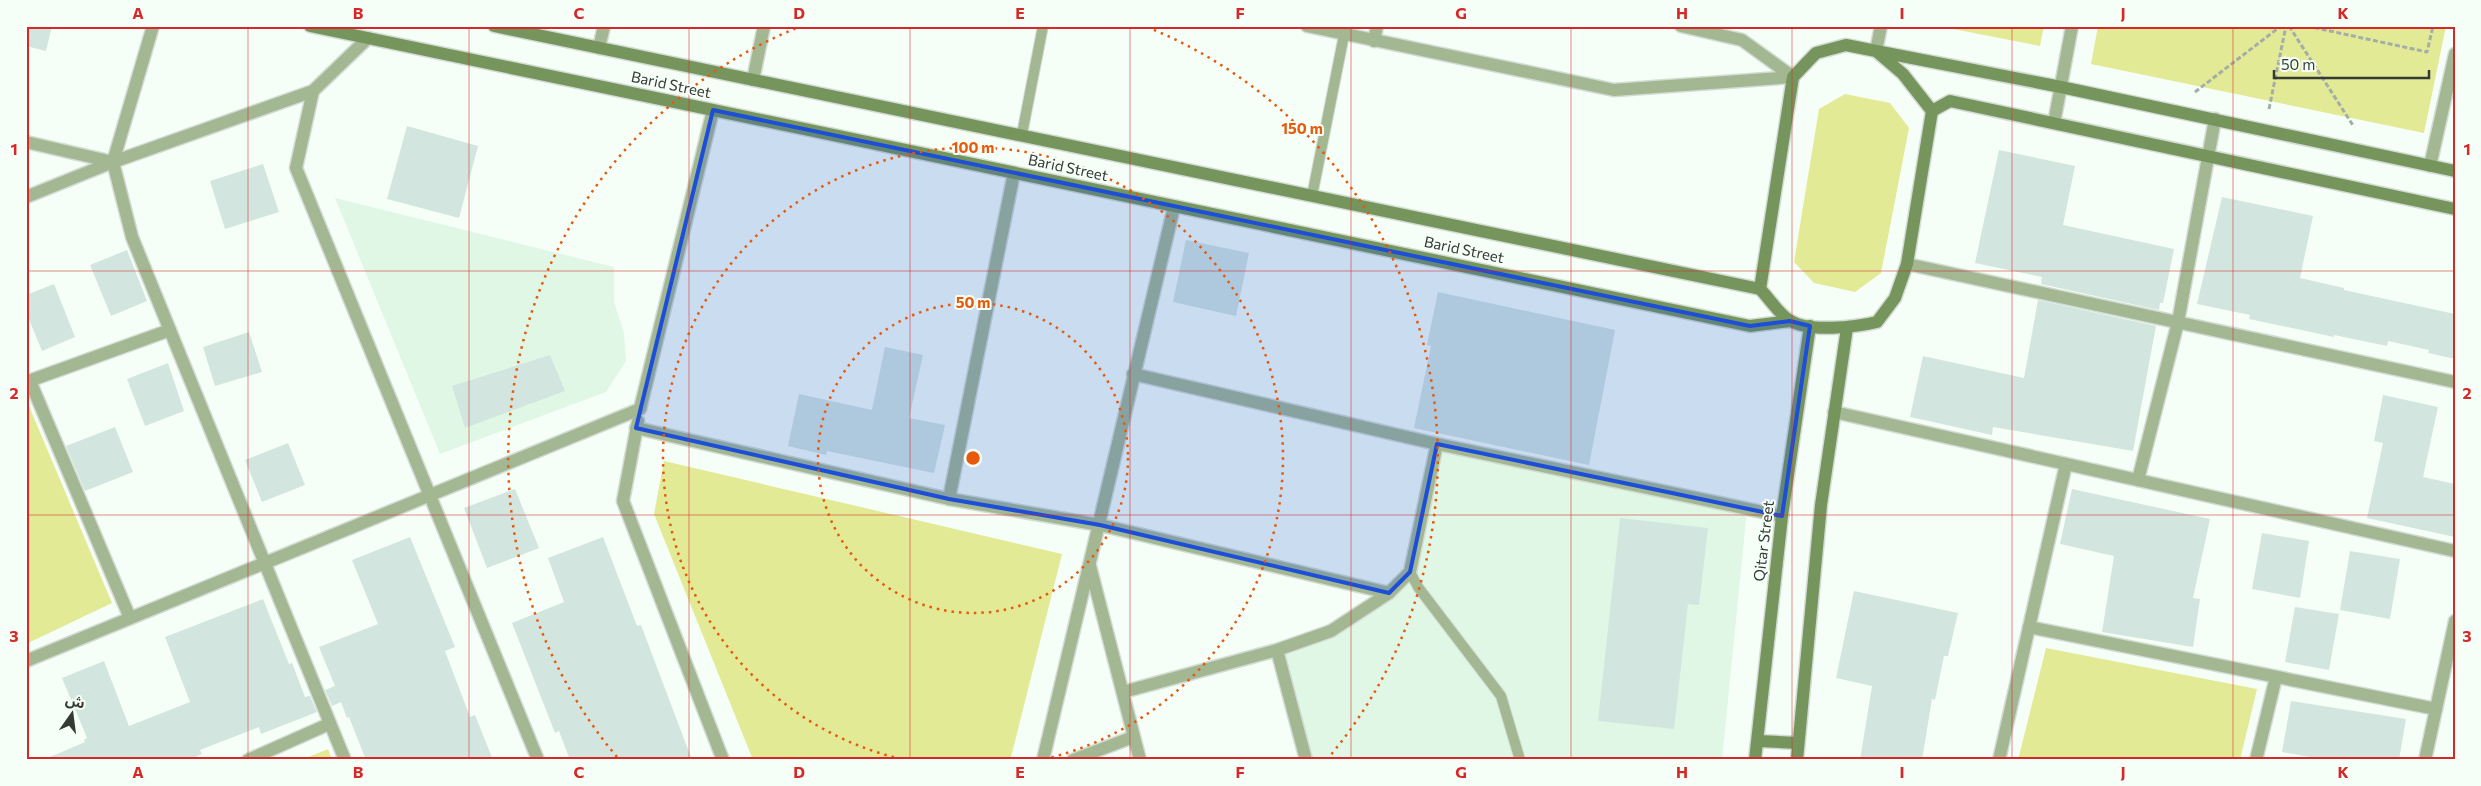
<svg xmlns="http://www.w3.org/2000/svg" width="2481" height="786" viewBox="0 0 2481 786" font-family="Commissioner,'Noto Sans Arabic',sans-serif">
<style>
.built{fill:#e0f7e5}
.green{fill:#e3ea95}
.building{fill:#d2e6df}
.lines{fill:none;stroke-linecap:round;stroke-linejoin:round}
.service-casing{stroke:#d2dcd4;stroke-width:12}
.minor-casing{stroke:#d2dcd4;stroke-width:15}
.secondary-casing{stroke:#d2dcd4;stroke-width:15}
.path{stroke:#a5ada7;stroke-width:3;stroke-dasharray:5 2.5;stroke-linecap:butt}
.service{stroke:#a2b792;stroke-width:10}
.minor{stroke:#a2b792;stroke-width:12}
.secondary{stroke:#76955d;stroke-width:12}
.marked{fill:#1d4ed8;fill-opacity:0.2;stroke:#1d4ed8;stroke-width:4;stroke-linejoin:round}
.grid{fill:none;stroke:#d62828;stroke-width:1;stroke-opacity:0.55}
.ring{fill:none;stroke:#e8590c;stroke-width:2.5;stroke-dasharray:2.5 5}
.labels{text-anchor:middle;stroke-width:4;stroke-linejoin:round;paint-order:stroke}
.street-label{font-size:15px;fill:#343a35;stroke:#f5fff7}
.centre{fill:#e8590c;stroke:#f5fff7;stroke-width:2.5}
.ring-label{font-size:15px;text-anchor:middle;font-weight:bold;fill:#e8590c;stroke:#f5fff7;stroke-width:4;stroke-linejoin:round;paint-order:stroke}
.neatline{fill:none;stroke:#d62828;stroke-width:2}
.grid-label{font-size:16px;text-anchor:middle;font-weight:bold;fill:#d62828}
</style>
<rect width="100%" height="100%" fill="#f5fff7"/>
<g class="built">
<path d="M335,198L614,267V302L624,333L626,361L606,392L440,454Z"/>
<path d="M1437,444L1747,510L1722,760H1306L1277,650L1331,631L1410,572Z"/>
</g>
<g class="green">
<path d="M1938,26H2044L2040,46Z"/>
<path d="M2098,26H2446L2424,133L2091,64Z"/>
<path d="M1845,94L1890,103L1909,128L1881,273L1855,292L1814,283L1794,262L1819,109Z"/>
<path d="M26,399L112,603L26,644Z"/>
<path d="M664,461L1062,554L1011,757L1003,760H753L654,514Z"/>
<path d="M2046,648L2257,689L2240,760H2018Z"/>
<path d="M328,749L332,760H301Z"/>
</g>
<g class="building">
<path d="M26,26H52L46,51L26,46Z"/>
<path d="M407,126L478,146L459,218L387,199Z"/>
<path d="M1999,150L2075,166L2063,225L2174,249L2163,303H2160L2159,310L2041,284L2042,277L1975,263Z"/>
<path d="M263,164L279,212L225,229L210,181Z"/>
<path d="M2222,197L2313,216L2300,278L2344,288V290L2455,314V359L2428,353L2429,350L2388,341L2387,346L2334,335V337L2249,319L2250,315L2197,304Z"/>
<path d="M1186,240L1249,253L1236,316L1173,302Z"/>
<path d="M127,250L147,301L111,316L90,265Z"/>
<path d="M54,284L75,337L42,351L26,312V295Z"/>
<path d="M1438,292L1615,330L1589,465L1414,428L1431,346L1427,345Z"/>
<path d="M2038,300L2156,326L2133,451L1993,427L1992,435L1910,417L1923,356L2024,378Z"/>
<path d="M249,332L262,372L215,386L203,347Z"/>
<path d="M885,347L923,355L909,418L945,425L934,473L827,451L826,455L788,446L799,394L872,410Z"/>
<path d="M550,355L565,391L465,428L452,386Z"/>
<path d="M168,363L184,411L145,426L127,379Z"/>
<path d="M2383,395L2438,407L2423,477L2455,484V537L2367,518L2383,443L2374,441Z"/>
<path d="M115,427L133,472L85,491L66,446Z"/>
<path d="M288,443L305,485L262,502L245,460Z"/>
<path d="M515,489L539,548L487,568L464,508Z"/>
<path d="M2072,489L2210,519L2193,598L2200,599L2193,647L2102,632L2114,556L2060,544Z"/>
<path d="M1620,518L1708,528L1699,605L1688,604L1674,729L1598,721Z"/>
<path d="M2262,533L2309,541L2300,598L2252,589Z"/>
<path d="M410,537L455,647L445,651L470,717L475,715L493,760H366L349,717L347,718L341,702L332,706L325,690L335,686L319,647L378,624L352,560Z"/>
<path d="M603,537L637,626L641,625L692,760H570L559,731L555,733L512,623L564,602L548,558Z"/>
<path d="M2350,551L2400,559L2390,619L2340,610Z"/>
<path d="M1854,591L1958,613L1948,656H1944L1935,700L1932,699L1922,760H1860L1872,686L1836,678Z"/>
<path d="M263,599L289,664L292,663L305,697L310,696L317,712L261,734L259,727L200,750L202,754L189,760H43L85,742L84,740L87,738L62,678L104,661L129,726L190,702L165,637Z"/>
<path d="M2295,607L2339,614L2329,670L2285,662Z"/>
<path d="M2291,701L2406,719L2399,760H2327L2282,752Z"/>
</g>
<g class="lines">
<g class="service-casing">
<g id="service">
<path d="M1022,134L1043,26"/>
<path d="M1312,196L1344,35"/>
<path d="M1410,572L1418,587L1501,696L1520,760"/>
</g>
</g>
<g class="minor-casing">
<g id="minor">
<path d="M153,26L113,162L132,237L345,760"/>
<path d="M1307,26L1614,90L1793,77"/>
<path d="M1681,26L1742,40L1793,77"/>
<path d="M1374,41L1377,26"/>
<path d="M599,48L604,26"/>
<path d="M1876,51L1881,26"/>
<path d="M753,80L764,26"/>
<path d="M313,91L296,168L538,760"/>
<path d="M2054,123L2072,26"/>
<path d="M26,142L113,162"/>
<path d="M2430,166L2455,54"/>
<path d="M26,197L113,162L313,91L368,38"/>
<path d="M1907,264L2455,382"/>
<path d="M1133,374L1437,444L1782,516"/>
<path d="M30,381L130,618"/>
<path d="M26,382L170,330"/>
<path d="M1834,412L2455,551"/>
<path d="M638,421L623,501L723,760"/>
<path d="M636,428L949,499L1100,525L1389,593"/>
<path d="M2138,480L2178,322L2215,119"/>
<path d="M949,499L1014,173"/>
<path d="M1090,566L1140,760"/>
<path d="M2029,627L2436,709"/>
<path d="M1277,650L1306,760"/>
<path d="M26,661L640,409L713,110"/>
<path d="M1123,692L1277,650L1331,631L1389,593L1410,572L1437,444"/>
<path d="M248,760L329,724"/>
<path d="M1043,760L1174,207"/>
<path d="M1073,760L1133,737"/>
<path d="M1999,760L2066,464"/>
<path d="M2256,760L2276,677"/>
<path d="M2425,760L2455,621"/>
</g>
</g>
<g class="secondary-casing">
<g id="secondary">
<path d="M310,26L1750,326L1790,321"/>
<path d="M494,26L1760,289"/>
<path d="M1876,51L1903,74L1932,111L1907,264L1895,298L1877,322C1856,327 1809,333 1789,320C1778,313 1769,298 1760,289L1793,77L1816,53L1846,45L1876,51L2061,87L2455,171"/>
<path d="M1932,111L1950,101L2455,209"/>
<path d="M1758,741L1798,743"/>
<path d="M1755,760L1782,516L1810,326"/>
<path d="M1797,760L1821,505L1847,328"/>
</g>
</g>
<g class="path">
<path d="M2289,26L2354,127"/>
<path d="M2307,26L2427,52L2433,26"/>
<path d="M2195,92L2281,26"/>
<path d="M2269,109L2286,26"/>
</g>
<use href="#service" class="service"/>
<use href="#minor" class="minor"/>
<use href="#secondary" class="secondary"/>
</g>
<path class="marked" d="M713,110L1750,326L1790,321L1810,326L1782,516L1437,444L1410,572L1389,593L1100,525L949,499L636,428Z"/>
<path class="grid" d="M248,26V760M469,26V760M689,26V760M910,26V760M1130,26V760M1351,26V760M1571,26V760M1792,26V760M2012,26V760M2233,26V760M26,271H2455M26,515H2455"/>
<g class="ring">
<circle cx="973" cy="458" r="155"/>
<path d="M901 759A310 310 0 1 1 1045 759"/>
<path d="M617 757A465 465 0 0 1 799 27M1147 27A465 465 0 0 1 1329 757"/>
</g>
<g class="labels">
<g class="street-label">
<text transform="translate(671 85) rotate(12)" y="5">Barid Street</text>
<text transform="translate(1068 168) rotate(12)" y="5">Barid Street</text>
<text transform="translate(1464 250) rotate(12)" y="5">Barid Street</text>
<text transform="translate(1764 541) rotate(-83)" y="5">Qitar Street</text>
</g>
</g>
<circle cx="973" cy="458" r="8" class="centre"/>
<g class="ring-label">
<text x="1302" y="134">150 m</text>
<text x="973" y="153">100 m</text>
<text x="973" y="308">50 m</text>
</g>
<rect width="2481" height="786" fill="none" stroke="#f5fff7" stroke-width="55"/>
<g transform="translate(72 714) rotate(14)" stroke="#f5fff7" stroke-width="4" paint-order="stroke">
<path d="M0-4L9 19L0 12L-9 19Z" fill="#343a35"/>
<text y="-8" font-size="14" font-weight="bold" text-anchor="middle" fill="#343a35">ش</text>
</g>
<path d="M2274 70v8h155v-8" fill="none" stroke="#343a35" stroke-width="2.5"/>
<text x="2281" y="70" font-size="15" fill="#343a35" stroke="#f5fff7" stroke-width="4" paint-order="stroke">50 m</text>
<rect x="28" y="28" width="2426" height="730" class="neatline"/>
<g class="grid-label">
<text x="138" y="19">A</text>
<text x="358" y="19">B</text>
<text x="579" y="19">C</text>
<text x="799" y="19">D</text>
<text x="1020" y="19">E</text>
<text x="1240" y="19">F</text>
<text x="1461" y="19">G</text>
<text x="1682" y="19">H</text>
<text x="1902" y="19">I</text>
<text x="2123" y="19">J</text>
<text x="2343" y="19">K</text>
<text x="14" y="155">1</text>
<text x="2467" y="155">1</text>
<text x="14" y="399">2</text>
<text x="2467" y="399">2</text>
<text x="14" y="642">3</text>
<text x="2467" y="642">3</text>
<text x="138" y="778">A</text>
<text x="358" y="778">B</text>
<text x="579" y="778">C</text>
<text x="799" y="778">D</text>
<text x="1020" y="778">E</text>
<text x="1240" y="778">F</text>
<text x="1461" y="778">G</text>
<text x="1682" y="778">H</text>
<text x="1902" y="778">I</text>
<text x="2123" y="778">J</text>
<text x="2343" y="778">K</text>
</g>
</svg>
